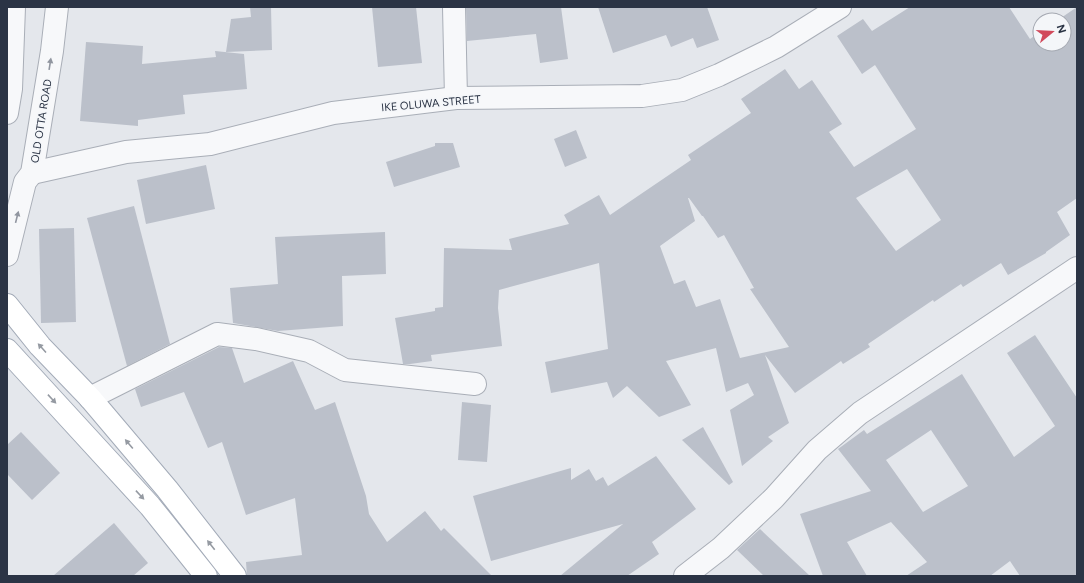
<svg xmlns="http://www.w3.org/2000/svg" width="1084" height="583" viewBox="0 0 1084 583" font-family="Figtree,sans-serif">
<style>
.building{fill:#bbc0ca;fill-rule:evenodd}
.lines{fill:none;stroke-linecap:round;stroke-linejoin:round}
.minor-casing{stroke:#a9aeb7;stroke-width:24}
.major-casing{stroke:#a3abb8;stroke-width:24}
.minor{stroke:#f7f8fa;stroke-width:22}
.major{stroke:#fff;stroke-width:22}
.oneway{fill:#9196a0}
.oneway2{fill:#959aa2}
.labels{text-anchor:middle;stroke-width:3;stroke-linejoin:round;paint-order:stroke}
.street-label{font-size:11px;fill:#2b3445;stroke:#f4f6f9}
</style>
<rect width="100%" height="100%" fill="#e4e7ec"/>
<g class="building">
<path d="M250,7H271L272,50L226,52L231,19L251,17Z"/>
<path d="M372,7H416L422,63L378,67Z"/>
<path d="M466,7H561L568,59L540,63L536,34L467,41Z"/>
<path d="M598,7H707L719,40L697,48L693,38L671,47L666,35L613,53Z"/>
<path d="M910,7H1009L1030,39L1040,32V44H1064V20H1058L1077,7V198L1057,212L1070,235L1046,252V253L1008,275L1001,263L963,287L961,284L934,302L933,300L868,344L870,347L843,364L841,361L795,393L765,355L789,423L768,437L773,441L742,466L730,410L754,395L748,383L726,392L716,348L666,361L691,405L659,417L627,386L613,398L607,382L551,393L545,362L608,349L599,263L499,290L498,308L502,346L431,355L432,361L410,364H403L395,318L435,311V308L443,307L444,248L512,250L509,239L569,224L564,215L599,195L610,215L691,160L688,155L751,113L741,99L785,69L799,89L812,80L842,124L829,132L854,167L916,129L875,65L862,74L837,36L863,19L872,31ZM907,169L941,220L896,251L856,198ZM688,198H689L702,216H703L718,238L724,235L754,288L750,289L789,347L740,358L720,299L696,307L685,280L674,284L660,246L695,221Z"/>
<path d="M86,42L143,46L142,64L216,57L215,51L244,54L247,89L183,95L185,114L138,120V126L80,121Z"/>
<path d="M576,130L587,158L565,167L554,139Z"/>
<path d="M435,143H453L460,167L394,187L386,162L435,146Z"/>
<path d="M206,165L215,209L146,224L137,180Z"/>
<path d="M134,206L170,344L127,366L87,218Z"/>
<path d="M74,228L76,322L41,323L39,229Z"/>
<path d="M385,232L386,274L342,276L343,326L278,331L233,323L230,288L278,284L275,237Z"/>
<path d="M1035,335L1077,398V576H1020L1010,561L990,576H906L927,562L891,522L847,542L867,576H823L800,514L871,491L838,449L864,430L867,434L962,374L1014,457L1055,426L1007,353ZM931,430L968,486L923,512L886,460Z"/>
<path d="M219,347L232,348L244,383L293,361L315,410L335,402L366,496L369,514L387,542L425,511L441,531L444,528L492,576H247L246,562L302,555L295,498L246,515L222,442L208,448L184,392L141,407L135,389Z"/>
<path d="M462,402L491,405L487,462L458,460Z"/>
<path d="M703,427L733,482L729,485L682,440Z"/>
<path d="M21,432L60,473L32,500L7,474V445Z"/>
<path d="M656,456L696,509L652,542L659,554L627,576H560L623,524L491,561L473,496L571,468V480L589,469L596,481L603,477L608,486Z"/>
<path d="M114,523L148,563L133,576H53Z"/>
<path d="M760,529L810,576H764L737,550Z"/>
</g>
<g class="lines">
<g class="minor-casing">
<g id="minor">
<path d="M454,7L456,98"/>
<path d="M7,113L11,89L14,7"/>
<path d="M32,173L126,152L210,144L333,113L456,98L642,96L682,90L719,75L776,47L840,7"/>
<path d="M7,255L25,182L32,173L52,51L57,7"/>
<path d="M90,398L217,334L256,339L309,351L345,370L475,384"/>
<path d="M685,576L721,548L774,498L817,450L860,413L1077,268"/>
</g>
</g>
<g class="major-casing">
<g id="major">
<path d="M7,305L40,346L90,398L167,489L235,576"/>
<path d="M7,350L150,506L206,576"/>
</g>
</g>
<use href="#minor" class="minor"/>
<use href="#major" class="major"/>
</g>
<defs><path id="oneway-solid" d="M-6-.8H1V-3.2L6.5 0L1 3.2V.8H-6Z"/></defs>
<g class="oneway">
<use href="#oneway-solid" transform="translate(50 64) rotate(-81)"/>
<use href="#oneway-solid" transform="translate(17 217) rotate(-76)"/>
</g>
<g class="oneway2">
<use href="#oneway-solid" transform="translate(42 348) rotate(-132)"/>
<use href="#oneway-solid" transform="translate(52 399) rotate(47)"/>
<use href="#oneway-solid" transform="translate(129 444) rotate(-130)"/>
<use href="#oneway-solid" transform="translate(140 495) rotate(47)"/>
<use href="#oneway-solid" transform="translate(211 545) rotate(-128)"/>
</g>
<g class="labels">
<g class="street-label">
<text transform="translate(431 103) rotate(-5)" y="4">IKE OLUWA STREET</text>
<text transform="translate(41 121) rotate(-81)" y="4">OLD OTTA ROAD</text>
</g>
</g>
<rect width="1084" height="583" fill="none" stroke="#2b3445" stroke-width="16"/>
<g transform="translate(1052 32) rotate(72)"><circle r="19" fill="#f4f6f9" stroke="#a4a8b1"/>
<path d="M0-3L7 15L0 10L-7 15Z" fill="#d1495b"/>
<text y="-6" font-size="11" font-weight="bold" text-anchor="middle" fill="#2b3445">N</text>
</g>
</svg>
